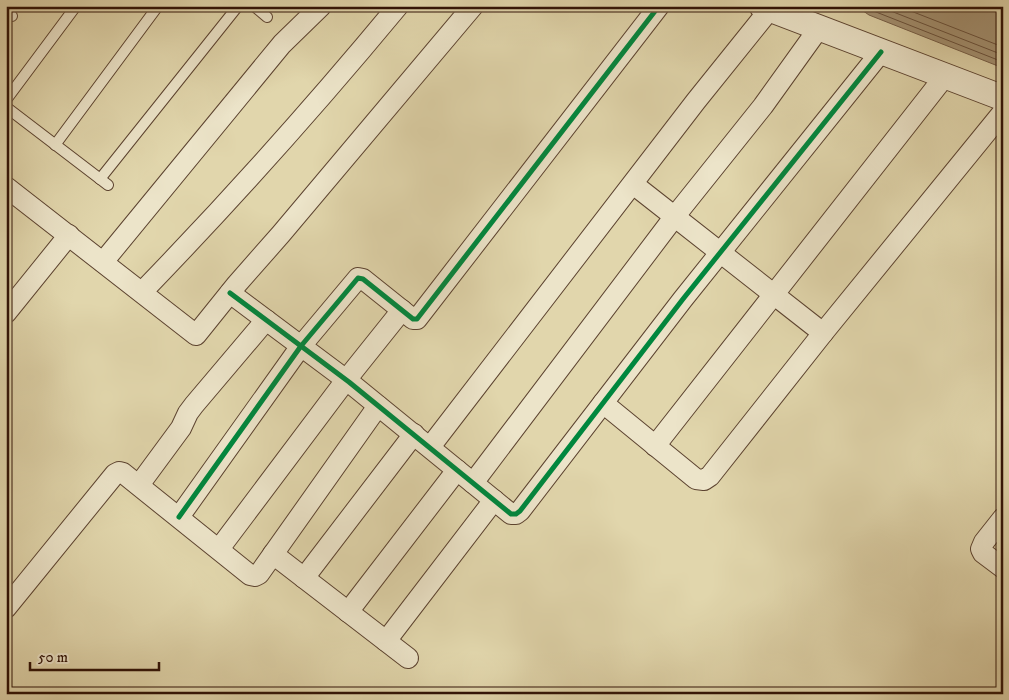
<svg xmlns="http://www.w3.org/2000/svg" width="1009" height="700" viewBox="0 0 1009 700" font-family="'IM FELL DW Pica',serif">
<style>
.water{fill:#a59374;stroke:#765f48}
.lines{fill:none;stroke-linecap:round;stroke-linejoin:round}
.shore{stroke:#6a523d;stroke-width:1}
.service-casing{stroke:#5c4330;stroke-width:12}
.minor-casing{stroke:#5c4330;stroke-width:22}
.tertiary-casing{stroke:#5c4330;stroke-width:27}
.service{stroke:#ece4c9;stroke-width:10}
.minor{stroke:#ece4c9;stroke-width:20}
.tertiary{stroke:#ece4c9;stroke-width:25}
.cycleway-casing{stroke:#ece4c9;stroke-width:8}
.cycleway{stroke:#00873e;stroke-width:5}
</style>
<rect width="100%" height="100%" fill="#e1d6ac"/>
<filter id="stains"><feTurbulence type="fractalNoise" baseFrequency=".004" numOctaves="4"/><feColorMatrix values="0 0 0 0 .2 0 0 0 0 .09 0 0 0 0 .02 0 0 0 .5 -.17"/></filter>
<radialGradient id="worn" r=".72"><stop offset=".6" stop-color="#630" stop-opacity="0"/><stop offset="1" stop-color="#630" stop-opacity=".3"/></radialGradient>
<path class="water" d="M856,6H1003V68L869,15Z"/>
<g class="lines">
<g class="shore">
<path d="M865,6L871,10L1003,62"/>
<path d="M878,6L1003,55"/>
<path d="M898,6L1003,47"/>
</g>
<g class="service-casing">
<g id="service">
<path d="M254,6L267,17"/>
<path d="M6,11L12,16"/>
<path d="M6,100L76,6"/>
<path d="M6,107L108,185"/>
<path d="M55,145L158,6"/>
<path d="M100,179L238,6"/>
</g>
</g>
<g class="minor-casing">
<g id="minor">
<path d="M633,184L823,333"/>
<path d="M6,187L196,335L237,284L281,234L473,6"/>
<path d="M103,262L282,44L321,6"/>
<path d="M142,292C231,200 316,105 398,6"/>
<path d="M230,293L349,382L511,514H516L520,511L683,299L881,52"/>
<path d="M6,313L69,235"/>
<path d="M603,403L696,479L704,480L710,476L823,333L1003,112"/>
<path d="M655,446L945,76"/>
<path d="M430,447L696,101L770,9"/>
<path d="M473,483L675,216L763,106L819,28"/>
<path d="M139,485L181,428L188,413L194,405L266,320"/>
<path d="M179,517L301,346L358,278L363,279L413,319H417L659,6"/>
<path d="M1003,518L984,542L981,549L983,553L1003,568"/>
<path d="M219,549L346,380L402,310"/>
<path d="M273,554L408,658"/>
<path d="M304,578L414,434"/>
<path d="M6,608L115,474L119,472L123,473L250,575L255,576L259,574L378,406"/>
<path d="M348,612L457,470"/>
<path d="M386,641L494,500"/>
</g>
</g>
<g class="tertiary-casing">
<path id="tertiary" d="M762,6L1003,98"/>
</g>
<use href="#service" class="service"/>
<use href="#minor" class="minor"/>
<use href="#tertiary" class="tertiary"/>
<g class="cycleway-casing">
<g id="cycleway">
<path d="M230,293L349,382L511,514H516L520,511L683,299L881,52"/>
<path d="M179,517L301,346L358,278L363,279L413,319H417L659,6"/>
</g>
</g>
<use href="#cycleway" class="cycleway"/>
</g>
<rect width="1009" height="700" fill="none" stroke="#e1d6ac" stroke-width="25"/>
<rect x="8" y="8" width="994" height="685" fill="none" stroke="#301206" stroke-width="2.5"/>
<rect x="12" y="12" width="984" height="675" fill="none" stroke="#301206"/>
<path d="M30 662v8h129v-8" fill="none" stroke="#301206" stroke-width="2.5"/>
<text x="38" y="662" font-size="15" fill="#301206" stroke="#ece4c9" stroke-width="4" paint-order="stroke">50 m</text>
<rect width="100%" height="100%" filter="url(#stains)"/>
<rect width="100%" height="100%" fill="url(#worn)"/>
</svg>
